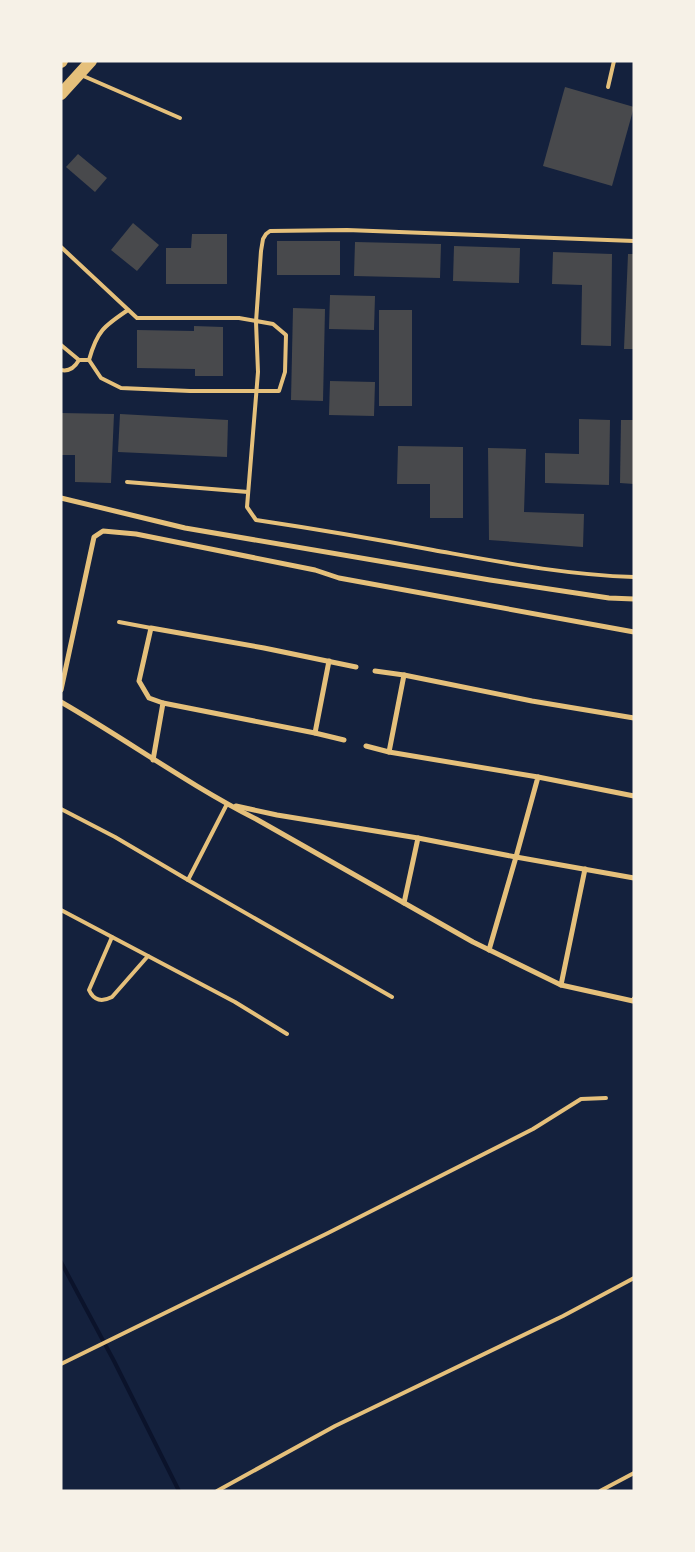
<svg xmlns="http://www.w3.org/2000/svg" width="695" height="1552" viewBox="0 0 695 1552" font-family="Raleway,sans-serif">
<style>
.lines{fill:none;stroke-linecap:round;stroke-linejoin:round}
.stream{stroke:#0b132b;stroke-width:4}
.building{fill:#48494c}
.service{stroke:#e5c07b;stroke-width:4}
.minor{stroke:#e5c07b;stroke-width:5}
.trunk{stroke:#e5c07b;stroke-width:12}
</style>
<rect width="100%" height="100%" fill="#14213d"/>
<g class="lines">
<path class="stream" d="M61,1262L114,1361L179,1491"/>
</g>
<g class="building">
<path d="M565,87L634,107L612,186L543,166Z"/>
<path d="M78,154L107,178L95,192L66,167Z"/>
<path d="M133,223L159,245L137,271L111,250Z"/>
<path d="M192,234H227V284H166V248H191Z"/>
<rect x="277" y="241" width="63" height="34"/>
<path d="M355,242L441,244L440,278L354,276Z"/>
<path d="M454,246L520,248L519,283L453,281Z"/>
<path d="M553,252L612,254L611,346L581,345L582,285L552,284Z"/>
<path d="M628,254H634V349H624Z"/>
<path d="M330,295L375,296L374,330L329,329Z"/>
<path d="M293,308L325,309L323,401L291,400Z"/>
<rect x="379" y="310" width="33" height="96"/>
<path d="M194,326L223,327V376H195V369L137,368V330L194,331Z"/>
<path d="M330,381L375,382L374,416L329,415Z"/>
<path d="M61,413L114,414L111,483L75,482V455H61Z"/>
<path d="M120,414L228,420L227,457L118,452Z"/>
<path d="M579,419L610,420L609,485L545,483V453L579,454Z"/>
<path d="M621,420H634V484L620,483Z"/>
<path d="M398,446L463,447V518H430V484H397Z"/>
<path d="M488,448L526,449L524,512L584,514L583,547L489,540Z"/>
</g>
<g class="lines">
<g class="service">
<path d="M81,75L180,118"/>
<path d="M608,87L614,61"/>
<path d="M634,241L347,230L270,231L266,234L263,239L261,251L256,322L258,372L247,507L256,520C316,529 375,539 433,550C500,562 566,575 634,577"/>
<path d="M61,247L137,318H239L273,324L286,335L285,372L279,391H190L121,388L101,378L89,360"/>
<path d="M61,345L79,360H89C97,331 104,326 128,310"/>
<path d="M61,370C70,372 75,367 79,360"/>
<path d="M127,482L248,492"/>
<path d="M119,622L151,628"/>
<path d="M61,809L115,837L188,880L227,804"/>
<path d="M188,880L392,997"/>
<path d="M61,910L235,1002L287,1034"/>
<path d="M112,937L89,990C94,1001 102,1002 112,997L148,956"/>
<path d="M61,1364L328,1233L533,1129L581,1099L606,1098"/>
<path d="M217,1491L335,1426L563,1316L634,1278"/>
<path d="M600,1491L634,1473"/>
</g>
<g class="minor">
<path d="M61,498L185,528L490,580L609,598L634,599"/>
<path d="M375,671L404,675L532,701L634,718"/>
<path d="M61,690L94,537L103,531L136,534L315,570L339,578L634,632"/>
<path d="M61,702C127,740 189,785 256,819L473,942L561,985L633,1001L634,999"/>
<path d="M163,703L149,698L139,681L151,628L264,648L356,667"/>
<path d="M315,733L329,661"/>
<path d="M389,752L404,675"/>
<path d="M153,760L163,703L315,733L344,740"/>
<path d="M538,777L634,796"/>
<path d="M236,806L277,815L418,838L516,857L538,777L389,752L366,746"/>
<path d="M404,903L418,838"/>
<path d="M489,950L516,857L634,878"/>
<path d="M561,985L585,869"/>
</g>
<g class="trunk">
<path d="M61,62L62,61"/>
<path d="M61,94L91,61"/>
</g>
</g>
<rect width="695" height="1552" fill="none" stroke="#f6f1e7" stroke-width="125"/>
</svg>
